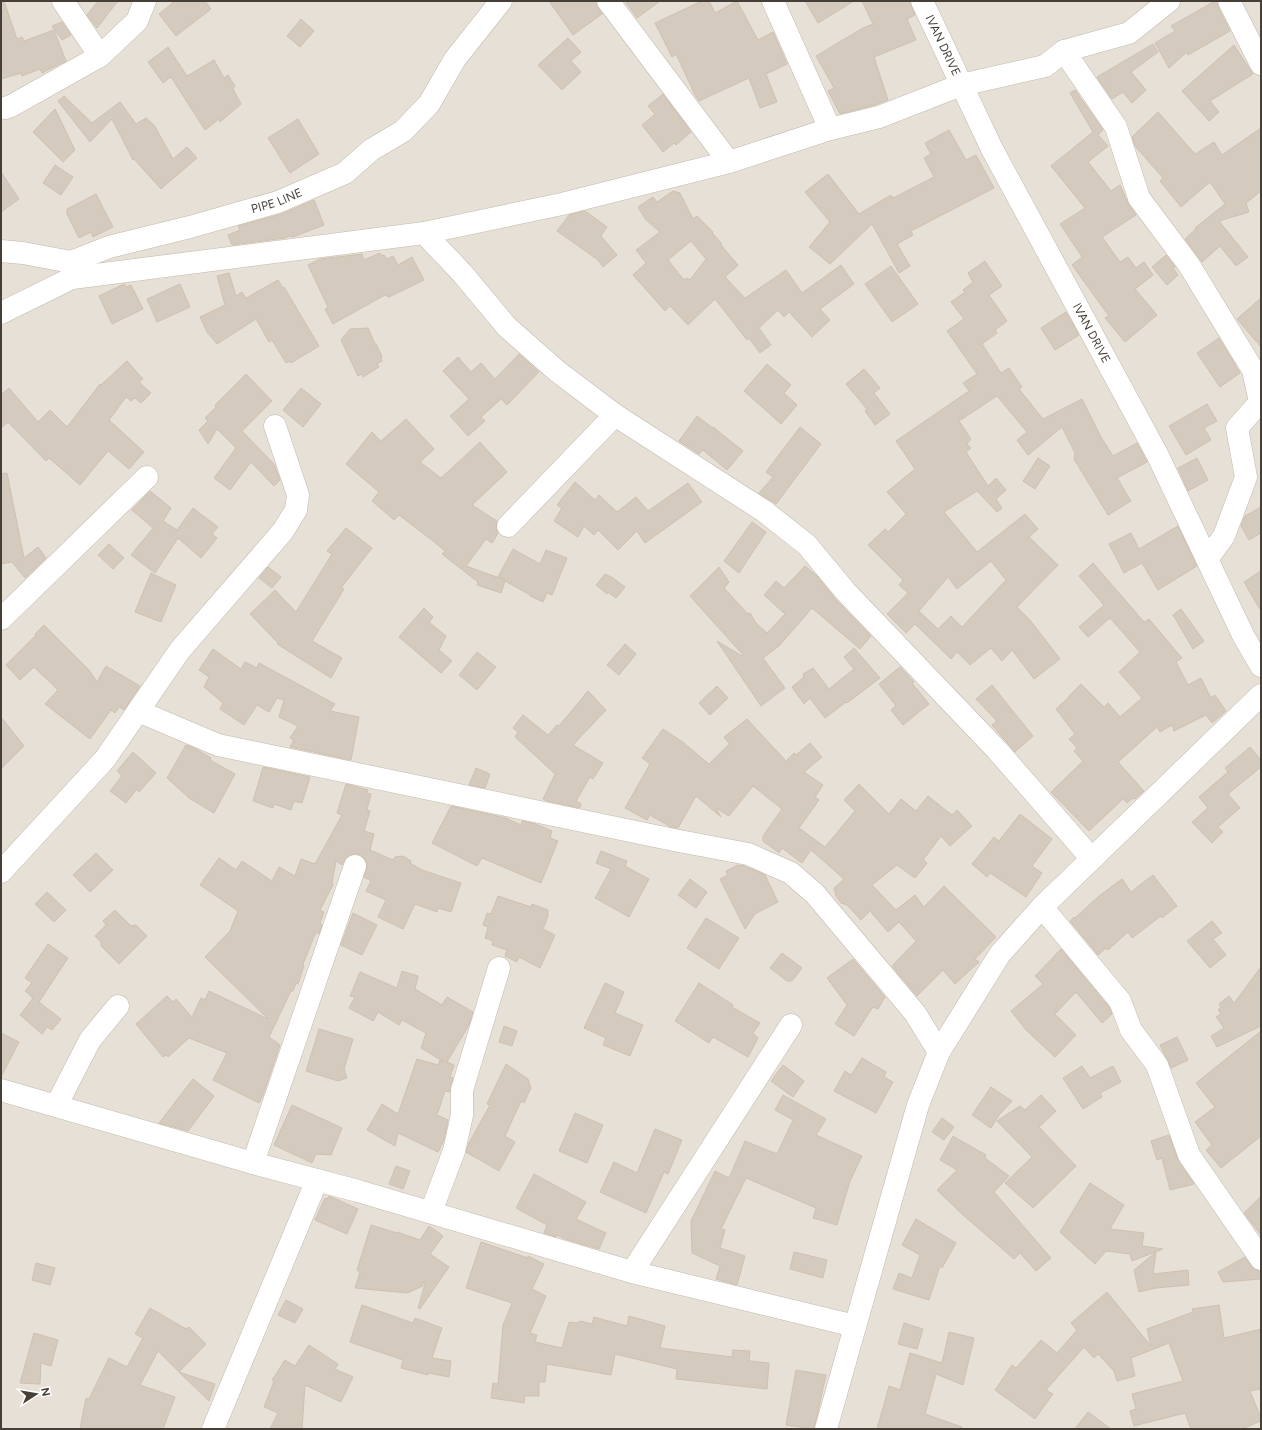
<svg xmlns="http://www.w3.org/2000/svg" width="1262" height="1430" viewBox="0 0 1262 1430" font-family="Figtree,sans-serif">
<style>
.residential{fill:#e7e0d6}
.building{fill:#d4cabd;stroke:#cfc1b1;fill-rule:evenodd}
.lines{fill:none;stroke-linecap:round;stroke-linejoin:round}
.minor-casing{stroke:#c1b9ad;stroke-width:23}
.minor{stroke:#fff;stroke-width:22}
.labels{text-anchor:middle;stroke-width:3.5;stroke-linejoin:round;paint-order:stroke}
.street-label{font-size:12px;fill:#463f37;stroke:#fff}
</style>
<rect width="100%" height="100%" fill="#f3efe7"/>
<rect class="residential" x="1" y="1" width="1260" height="1428"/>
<g class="building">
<path d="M1,1H4L17,39L22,37L24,41L54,30L66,61L42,73L40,69L22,76L21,73L1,79Z"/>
<path d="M98,1H118L97,28L87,15Z"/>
<path d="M175,1H205L211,9L176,36L159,14Z"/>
<path d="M549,1H596L598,8L602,14L573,35Z"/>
<path d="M625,1H660L637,18Z"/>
<path d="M702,1H709L715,13L737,1L758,40L773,32L787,64L766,74L777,102L760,108L749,78L699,101L695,95L676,54L672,57L655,23Z"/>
<path d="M805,1H854L818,23Z"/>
<path d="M862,1H910L915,15L907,19L916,40L874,57L888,100L875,105L840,114L828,91L834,88L816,56L863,28L873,24Z"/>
<path d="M1215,1H1217L1218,7L1230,31L1188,55L1187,52L1169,68L1155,43L1175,31L1171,26Z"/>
<path d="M301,19L314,31L300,47L287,36Z"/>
<path d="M62,22L71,35L62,40L52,26Z"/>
<path d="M568,38L581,52L571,61L581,72L562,90L538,65Z"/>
<path d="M1153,44L1158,52L1131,72L1146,90L1132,103L1123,92L1112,99L1097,77Z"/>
<path d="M1234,45L1253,74L1210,101L1219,112L1209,121L1182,91Z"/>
<path d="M168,47L187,76L214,60L224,78L228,75L235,86L233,89L241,104L220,122L219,119L205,130L171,77L163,83L148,62Z"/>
<path d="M1075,90L1103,130L1098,135L1108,146L1088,162L1111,191L1120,185L1129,205L1136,215L1102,237L1120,262L1128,257L1136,268L1144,262L1153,275L1135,289L1157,315L1125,342L1105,318L1109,316L1072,265L1082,257L1060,224L1085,208L1051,166L1093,132L1070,93Z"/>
<path d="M663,94L691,132L676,145L674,143L663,152L642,125L655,114L648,106Z"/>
<path d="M64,96L92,123L120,102L136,124L146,118L154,125L173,159L187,147L197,158L161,189L134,159L133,160L112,119L90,142L58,101Z"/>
<path d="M55,109L75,150L63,162L33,132Z"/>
<path d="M1158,112L1195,154L1214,142L1222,155L1261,128V191L1246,203L1249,212L1219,221L1248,257L1236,266L1220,246L1202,262L1185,239L1197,228H1195L1225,204L1210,182L1181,207L1160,181L1163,178L1135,146L1132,137Z"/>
<path d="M298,119L319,154L290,173L268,138Z"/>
<path d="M949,130L966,160L976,155L994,188L911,231L913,235L897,244L910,266L899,273L872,224L830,264L809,247L830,222L805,192L828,174L859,214L891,195L893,198L934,177L924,158L931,154L925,143Z"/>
<path d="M55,165L73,177L61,195L43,183Z"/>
<path d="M1,172L19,199L1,212Z"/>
<path d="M673,191L680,193L693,219L697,216L713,232L712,233L722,244L721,245L738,265L725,277L745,298L786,270L802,293L841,265L854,284L820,309L830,320L812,337L789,312L784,317L778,310L759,328L771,345L760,353L749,338L747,340L715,299L688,325L670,306L665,311L633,275L646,263L636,250L660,232L646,220L638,207L653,197L657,202ZM691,241L706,259L690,280L687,278L684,280L668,260Z"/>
<path d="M96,194L113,227L93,237L91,232L79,238L67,214V209Z"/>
<path d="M314,200L324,225L293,237L290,236L285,238L232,245L228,235L240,230L238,226L282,214Z"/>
<path d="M585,211L607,227L601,236L617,255L603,267L598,260L557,231L569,215Z"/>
<path d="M380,253L382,256L384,255L387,259L393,256L398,265L412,257L424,280L389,297L385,295L333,324L325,309L328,307L308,265L320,259L362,254L364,260Z"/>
<path d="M1166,255L1175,267L1173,268L1178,275L1167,285L1152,267Z"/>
<path d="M985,261L1002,286L989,295L1007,321L995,330L997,333L982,344L1001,373L1009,368L1022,387L1019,389L1043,419L1082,399L1101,437L1113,456L1137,443L1147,462L1117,478L1131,501L1108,515L1074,459L1075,453L1062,427L1028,455L1017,440L1027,432L997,396L959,421L971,439L967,444L971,448L966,452L988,486L996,478L1006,490L996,499L1002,508L997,512L977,491L944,512L977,552L1025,514L1038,529L1029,537L1058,565L1017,607L1030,620L1060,659L1034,679L1012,650L1002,661L991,648L970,665L957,652L951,659L915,624L906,633L887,614L908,593L899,585L903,580L868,545L885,529L888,532L906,514L887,492L915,469L896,441L969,391L963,383L977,374L947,331L964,319L951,302L965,292L963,290L973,282L968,273ZM991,561L1006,580L962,627L951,616L938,629L919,611L948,577L957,589Z"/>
<path d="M891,266L918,304L892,322L865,284Z"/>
<path d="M229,273L236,296L242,292L246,298L278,280L283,288L284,287L319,346L291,363L290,361L286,363L272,340L269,342L256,319L217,344L207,332L200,317L225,305L217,276Z"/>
<path d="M124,284L126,287L131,285L143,309L112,324L99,296Z"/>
<path d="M180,284L190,307L157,322L147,299Z"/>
<path d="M1261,298V347L1237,319Z"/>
<path d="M1066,312L1079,335L1055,350L1041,328Z"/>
<path d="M368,328L375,344H376L382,356L381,358L382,361L377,364L379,367L363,377L362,374L358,376L341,340L350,329Z"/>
<path d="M1219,338L1240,373L1220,387L1197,353Z"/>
<path d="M519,354L539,372L507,405L501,399L481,417L485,421L468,436L450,416L469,399L443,371L458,357L471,372L481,363L495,379Z"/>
<path d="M127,361L143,379L139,382L151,393L141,403L135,398L131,401L126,397L109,420L144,452L129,469L108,451L80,485L49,458L46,461L8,422L1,428V395L9,388L38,422L50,410L67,427L100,384L101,385Z"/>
<path d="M767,364L791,385L784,393L797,405L781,424L744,391Z"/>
<path d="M864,369L880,388L874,393L890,414L875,425L865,411L867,409L846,384Z"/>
<path d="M246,374L272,401L242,431L274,464L280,480L274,486L251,462L230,490L214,478L236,448L217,429L208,444L199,430L208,421L205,418L216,407L215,405Z"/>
<path d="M301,388L321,404L303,427L283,410Z"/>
<path d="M1207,404L1217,421L1204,428L1211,440L1186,455L1169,426Z"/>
<path d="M697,416L713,428V427L743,451L727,470L703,450L699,454L679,441Z"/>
<path d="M406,419L434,449L420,462L441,478L480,442L507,472L472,505L497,521L496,529L498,533L492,543L486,539L466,566L505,580L498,577L513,549L540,564L546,550L567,558L552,595L547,593L543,602L530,596V595L505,581L501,593L477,585L478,582L442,554L445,551L433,541L399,515L394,520L372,501L379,492L346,464L372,432L381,441Z"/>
<path d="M800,427L821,444L776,504L759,493L773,477L766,472Z"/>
<path d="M1038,458L1050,466L1035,489L1023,481Z"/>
<path d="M1197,458L1208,480L1188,491L1178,468Z"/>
<path d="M7,473L24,558L38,547L46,558L25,578L12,562L1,564V474Z"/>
<path d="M575,482L595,500L599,495L617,512L636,497L648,511L688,483L702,502L645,543L637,531L618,550L598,530L594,535L584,526L578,537L554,521L562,508L557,505Z"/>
<path d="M150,491L171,508L163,521L177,530L193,508L218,527L212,534L217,538L201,558L178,538L155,573L131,555L153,528L132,510Z"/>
<path d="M1261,507V533L1249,540L1241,526L1245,516Z"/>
<path d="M752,522L766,532L739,573L724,561Z"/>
<path d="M1178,526L1197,566L1158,590L1142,563L1124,573L1109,544L1131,533L1139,549Z"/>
<path d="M346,528L372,548L341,588L344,589L312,641L342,658L331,678L277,644L278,643L250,614L275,590L296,612L332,554L327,551Z"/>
<path d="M109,544L124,558L113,569L98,555Z"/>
<path d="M1093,563L1144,622L1149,619L1182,658L1176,662L1188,685L1201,678L1211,698L1215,695L1226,711L1212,723L1206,715L1174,731L1172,725L1160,732L1157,727L1118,762L1144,791L1135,799L1133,798L1127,803L1123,799L1089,831L1051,792L1083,761L1074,751L1077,748L1069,739L1075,734L1056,709L1069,697H1068L1081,684L1104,707L1108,703L1120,717L1142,698L1119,672L1140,652L1110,618L1088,637L1079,627L1104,605L1079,576Z"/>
<path d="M805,566L817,576L837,601L871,636L860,649L812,608L779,646L763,658L785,688L761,706L717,641L742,656L743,655L690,596L719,567L729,582L724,588L748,614L750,613L756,623L767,633L785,614L764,595L776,581L784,588Z"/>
<path d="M268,567L281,577L272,588L259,578Z"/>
<path d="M1261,571V611L1244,582Z"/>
<path d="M151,573L176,585L161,622L135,612Z"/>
<path d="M605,574L613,578L625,587L616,598L608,592L607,594L596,585Z"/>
<path d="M424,608L433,617L429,622L446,636L439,650L452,661L441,673L399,637Z"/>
<path d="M1181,609L1204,641L1193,649L1173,615Z"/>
<path d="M44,625L89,670L97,682L106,666L140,686L124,710L119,707L115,713L111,710L90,739L45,704L58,690L34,667L20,680L6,665L36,635L35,634Z"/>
<path d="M625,644L636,654L619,675L607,665Z"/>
<path d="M854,648L880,678L847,703L846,702L825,718L810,698L804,704L792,687L804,677L803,674L813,668L829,689L854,669L844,657Z"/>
<path d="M213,649L241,669L245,662L257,668L259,663L335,704L330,711L359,717L351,760L290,747L294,740L290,738L298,726L279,717L284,700L277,698L269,712L257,705L244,725L220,709L223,703L204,687L209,677L199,670Z"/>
<path d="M477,652L496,667L477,690L459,675Z"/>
<path d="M900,667L914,682L912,683L929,704L903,725L891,710L896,706L879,684Z"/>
<path d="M992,685L1033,736L1015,752L992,725L997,721L976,699Z"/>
<path d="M717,686L728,698L710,715L699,703Z"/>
<path d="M588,691L606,710L573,745L603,763L593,779L590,777L576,801L581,804L580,808L547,801L543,799L555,774L515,737L518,732L513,728L523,715L548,735L557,725L559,726Z"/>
<path d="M1,717L24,746L1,769Z"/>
<path d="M747,719L786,761L794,753L796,755L810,743L822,757L804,772L823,785L815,797L819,800L799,828L825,847L855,811L844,800L859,784L889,814L901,799L916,811L928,796L952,815L957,810L972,826L950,846L941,836L923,860L927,863L915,878L897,865L872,885L896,910L915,895L924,907L944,886L996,937L975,959L979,962L955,984L943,970L917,996L892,966L916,941L899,922L888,932L870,911L861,920L847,905L841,903L836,896L834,888L844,879L811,850L802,863L782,848L779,853L763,841V836L782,809L753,786L729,816L716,808L721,817L696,796L678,828L671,827L650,815L647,820L625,808L650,764L642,758L663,729L684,743L709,764L729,744L724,737Z"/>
<path d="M186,745L196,749L211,758L210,760L235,774L214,813L189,798L167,778Z"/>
<path d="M1250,747L1261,760V767L1228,794L1240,808L1218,827L1223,832L1212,843L1192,822L1208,808L1199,797L1228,772L1225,768Z"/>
<path d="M133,752L156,773L139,792L137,789L126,803L110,791L122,776L117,771Z"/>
<path d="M263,767L310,777L302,803L294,801L291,810L274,804L273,808L253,801Z"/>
<path d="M476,768L490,774L485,788L469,785Z"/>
<path d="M346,784L368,790L367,793L371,794L367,810L370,811L364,831L374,834L370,850L393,860L395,857L403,856L411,861L410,863L422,870L461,883L451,912L438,908L437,912L415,904L403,929L378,917L386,900L366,891L371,881L364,877L367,864L364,858L359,854H353L347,857L342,865L336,861L332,883L333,885L320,910L324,912L320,923L322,925L319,934L316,932L303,964L304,965L298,984L296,983L293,991H291L269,1037L280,1045L263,1095L259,1103L213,1080L227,1053L189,1038L168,1057L166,1055L163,1057L136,1024L167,996L173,1002L176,999L192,1017L201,998L205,1000L209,991L268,1019L205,957L230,931L238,911L200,885L219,858L236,870L242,861L272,881L279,867L295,876L301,859L315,864L342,815L337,813Z"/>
<path d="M451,806L506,818L521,825L522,821L536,824L552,831L550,838L558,841L541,883L482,858L477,866L432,843Z"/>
<path d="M1020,814L1052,839L1032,866L1042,873L1026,897L990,873L987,877L972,864L994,837L999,841Z"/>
<path d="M601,851L627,861L625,866L649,879L629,917L595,898L611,869L596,863Z"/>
<path d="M96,853L113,870L90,892L73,875Z"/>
<path d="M738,865L744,866L765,875L778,902L755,914L745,929L720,879L728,875L726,871Z"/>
<path d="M1153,875L1177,906L1162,918L1161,916L1132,938L1128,932L1108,950L1106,948L1098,955L1070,921L1074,917L1075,918L1099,896L1122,879L1131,892Z"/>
<path d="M690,879L707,892L696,908L678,895Z"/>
<path d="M47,892L66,910L54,922L35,904Z"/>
<path d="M498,896L531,907L532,904L548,910V916L543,929L555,935L540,968L519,957L517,962L505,956L507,950L492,945L493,941L485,938L488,927L483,925L487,913L491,914Z"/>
<path d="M115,910L131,926L136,925L147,936L119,964L101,946V942L95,936L106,925L103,921Z"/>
<path d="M353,913L377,925L362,955L341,945Z"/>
<path d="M706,918L739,938L719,969L687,948Z"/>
<path d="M1212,921L1222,933L1213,939L1226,955L1210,968L1187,941Z"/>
<path d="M48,944L68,958L39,1002L61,1019L52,1030L47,1027L42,1034L20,1015L33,998L25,991L32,983L25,978Z"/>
<path d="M1061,949L1109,1007L1112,1014L1102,1023L1076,992L1055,1014L1076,1035L1055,1057L1026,1030L1011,1011L1043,984L1035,976Z"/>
<path d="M782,953L802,968L792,981H787L770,968Z"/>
<path d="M853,959L885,997L878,1009L873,1007L854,1036L835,1024L847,1005L827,978Z"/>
<path d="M1261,967V1026L1217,1047L1211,1036L1224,1028L1216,1017L1221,1014L1218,1010L1221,1007L1219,1004L1229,996L1234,1003Z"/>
<path d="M402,971L418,976L415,989L442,1005L447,997L473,1012L469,1025L447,1062L454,1065L450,1077L453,1078L450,1092L445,1091L437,1115L448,1120L444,1140L438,1152L398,1133L395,1146L367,1130L382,1104L398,1114L417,1059L438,1065L440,1060L444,1062L421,1048L426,1033L402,1020L399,1025L378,1012L373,1021L349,1008L355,997L350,996L360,972L397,988Z"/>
<path d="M605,983L624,992L615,1013L643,1025L630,1056L603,1045L606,1038L584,1028Z"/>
<path d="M699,983L733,1005L732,1007L760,1023L753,1033L758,1038L748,1057L713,1037L709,1043L675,1021Z"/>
<path d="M504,1026L517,1031L512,1046L499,1042Z"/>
<path d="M319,1029L353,1039L344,1069L347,1078L338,1081L306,1071Z"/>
<path d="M1261,1031V1136L1221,1168L1206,1150L1212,1145L1195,1122L1215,1107L1196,1083Z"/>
<path d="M1,1033L19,1042L1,1077Z"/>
<path d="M1177,1037L1188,1060L1171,1068L1160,1045Z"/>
<path d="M862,1058L886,1072L884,1077L893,1082L876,1113L834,1091L844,1073L845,1071L851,1075Z"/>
<path d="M506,1064L528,1079L531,1088L524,1103L521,1101L505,1136L515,1142L499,1171L466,1152L469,1143L490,1105L487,1104Z"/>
<path d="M783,1065L804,1081L793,1097L771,1081Z"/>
<path d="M1082,1066L1090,1078L1113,1066L1121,1082L1100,1093L1102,1097L1083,1109L1063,1078Z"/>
<path d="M193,1079L214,1096L188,1131L159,1123Z"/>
<path d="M991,1087L1012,1101L999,1115L991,1128L972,1115Z"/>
<path d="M783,1095L826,1119L816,1135L862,1156L850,1181L837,1225L813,1218L816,1208L746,1178L721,1229L725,1230L720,1248L745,1256L737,1285L716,1279L720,1266L692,1253L691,1221L715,1171L729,1178L745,1141L777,1154L793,1120L775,1110Z"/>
<path d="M1041,1095L1056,1111L1039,1127L1076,1166L1033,1208L1005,1183L1032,1157L997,1121L1020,1106L1025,1110Z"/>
<path d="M292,1105L342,1128L331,1155L316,1154L312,1163L274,1145Z"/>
<path d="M575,1113L603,1125L587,1163L559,1151Z"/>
<path d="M942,1118L954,1127L944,1140L932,1132Z"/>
<path d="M655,1129L682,1140L668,1174L664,1172L646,1213L600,1192L614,1162L637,1173Z"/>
<path d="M1169,1135L1179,1162L1194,1184L1170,1190L1162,1158L1157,1160L1151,1141Z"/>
<path d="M953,1136L986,1155L985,1158L1009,1176L994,1192L1051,1258L1036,1271L1020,1253L1014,1259L963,1215L937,1190L957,1170L940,1160Z"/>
<path d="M396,1166L410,1171L403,1189L389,1184Z"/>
<path d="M534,1174L586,1202L576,1219L606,1233L599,1249L565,1239L557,1235L556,1237L544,1233L547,1225L516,1208Z"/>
<path d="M1090,1183L1124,1205L1110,1229L1144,1233L1142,1246L1163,1249L1132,1261L1130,1254L1106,1251L1095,1264L1060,1232Z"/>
<path d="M329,1196L358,1209L347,1234L315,1220L325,1198L327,1199Z"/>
<path d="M1261,1196V1235L1244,1213Z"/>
<path d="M916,1219L956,1243L942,1268L940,1266L929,1300L893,1289L899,1273L912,1278L920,1255L902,1245Z"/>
<path d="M371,1225L397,1233V1232L420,1240L429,1226L443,1236L430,1254L449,1267L420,1309L418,1308L425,1284L423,1282V1286L407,1293L355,1288L360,1272L357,1270Z"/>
<path d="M481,1242L528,1258V1256L544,1264L532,1289L546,1296L530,1333L537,1335L535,1342L562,1348L569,1322L577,1323L580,1321L592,1324L594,1317L627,1326L629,1316L665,1326L660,1348L732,1357L733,1350L750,1351L749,1361L769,1363L767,1389L676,1379L677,1369L615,1354L611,1375L547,1364L545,1382H539V1396H525L524,1403L491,1398L493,1383L498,1384L503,1325L512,1303L466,1288Z"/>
<path d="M794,1252L827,1260L823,1278L790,1269Z"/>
<path d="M1156,1252L1153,1274L1188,1270L1189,1285L1156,1288L1139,1292L1134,1270Z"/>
<path d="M1245,1257L1251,1266L1259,1271L1261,1275V1279L1223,1282L1218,1272Z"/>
<path d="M36,1263L55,1268L50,1285L32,1280Z"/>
<path d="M1107,1292L1151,1346L1147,1329L1193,1312L1192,1309L1219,1305L1224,1338L1261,1329V1389L1250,1391L1261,1418V1421L1242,1429H1191L1185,1413L1134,1426L1130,1411L1136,1409L1132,1394L1183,1381L1169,1343L1131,1358L1135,1376L1117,1381L1114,1371L1098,1354L1094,1358L1084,1347L1046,1390L1053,1394L1035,1419L995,1390L1012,1365L1016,1368L1041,1340L1057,1353L1077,1330L1071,1323Z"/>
<path d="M286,1300L303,1309L295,1323L278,1315Z"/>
<path d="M362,1305L413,1323L415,1318L442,1328L432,1358L451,1361L449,1377L428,1373V1375L401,1368L403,1360L350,1342Z"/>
<path d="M150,1308L186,1329L189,1327L206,1344L179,1372L158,1351L140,1385L175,1397L163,1429H80L86,1398L89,1399L109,1358L127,1367L143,1338L135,1334Z"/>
<path d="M904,1323L923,1329L917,1349L898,1344Z"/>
<path d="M949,1332L974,1338L963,1385L936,1374L925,1414L962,1427L961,1429H877L889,1386L900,1390L910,1353L942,1363Z"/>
<path d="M34,1333L58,1340L51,1366L41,1363L40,1384L20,1383Z"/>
<path d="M309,1345L338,1364L335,1369L353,1377L341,1402L305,1385L302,1429H270L278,1413L264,1407L274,1381L272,1380L285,1360L295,1366Z"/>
<path d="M796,1370L826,1375L814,1429L786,1425Z"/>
<path d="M179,1372L215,1384L209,1401Z"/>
<path d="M1088,1412L1111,1429H1075Z"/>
</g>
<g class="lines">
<g class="minor-casing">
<g id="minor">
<path d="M63,1L100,56"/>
<path d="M608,1L729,162"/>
<path d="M773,1L830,129"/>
<path id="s1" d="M922,1L992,149L1157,454L1244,637L1261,666"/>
<path d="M1229,1L1261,64"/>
<path d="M1064,51L1116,127L1139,198L1189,265L1253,370L1260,402L1237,428L1246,477L1224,536L1207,559"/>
<path d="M5,108L11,106L100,56L137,21L145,1"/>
<path d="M424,233L462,273L507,327L557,371L615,415L764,511L807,545L846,592L997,750L1092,859"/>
<path d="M1,251L23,253L71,262"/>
<path d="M72,278L424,233L562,204L729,162L830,129L879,117L961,85L1045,66L1064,51L1129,33L1169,1"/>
<path id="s2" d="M1,313L72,278L71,262L109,247L190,227L278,202L345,173L371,150L403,131L429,104L455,59L501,1"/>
<path d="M508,526L615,415"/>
<path d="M1,619L147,477"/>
<path d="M138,711L218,745L674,840L748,854L791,873L815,894L915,1013L939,1052"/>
<path d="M1,872L105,759L180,650L283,531L296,510L298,495L275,426"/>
<path d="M1042,907L1120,1001L1131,1030L1157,1065L1189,1155L1261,1259"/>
<path d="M1,1090L253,1163L358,1191L632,1272L855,1326"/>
<path d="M56,1106L90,1040L118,1006"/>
<path d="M253,1163L355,866"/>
<path d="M431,1212L454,1151L462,1115V1090L499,968"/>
<path d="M632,1272L791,1025"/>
<path d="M213,1429L317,1180"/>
<path d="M826,1429L918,1105L939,1052L1000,954L1042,907L1261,695"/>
</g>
</g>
<use href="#minor" class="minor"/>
</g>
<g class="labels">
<g class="street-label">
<text dy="4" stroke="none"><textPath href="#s1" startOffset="49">IVAN DRIVE</textPath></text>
<text dy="4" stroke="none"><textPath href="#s2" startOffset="310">PIPE LINE</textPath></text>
<text dy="4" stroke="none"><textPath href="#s1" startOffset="373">IVAN DRIVE</textPath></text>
</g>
</g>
<rect width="1262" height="1430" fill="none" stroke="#463f37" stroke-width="4"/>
<g transform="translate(36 1394) rotate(78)" stroke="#ffffff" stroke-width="3" paint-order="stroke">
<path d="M0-3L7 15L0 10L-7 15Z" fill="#463f37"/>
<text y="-6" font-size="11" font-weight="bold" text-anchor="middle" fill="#463f37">N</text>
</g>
</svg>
